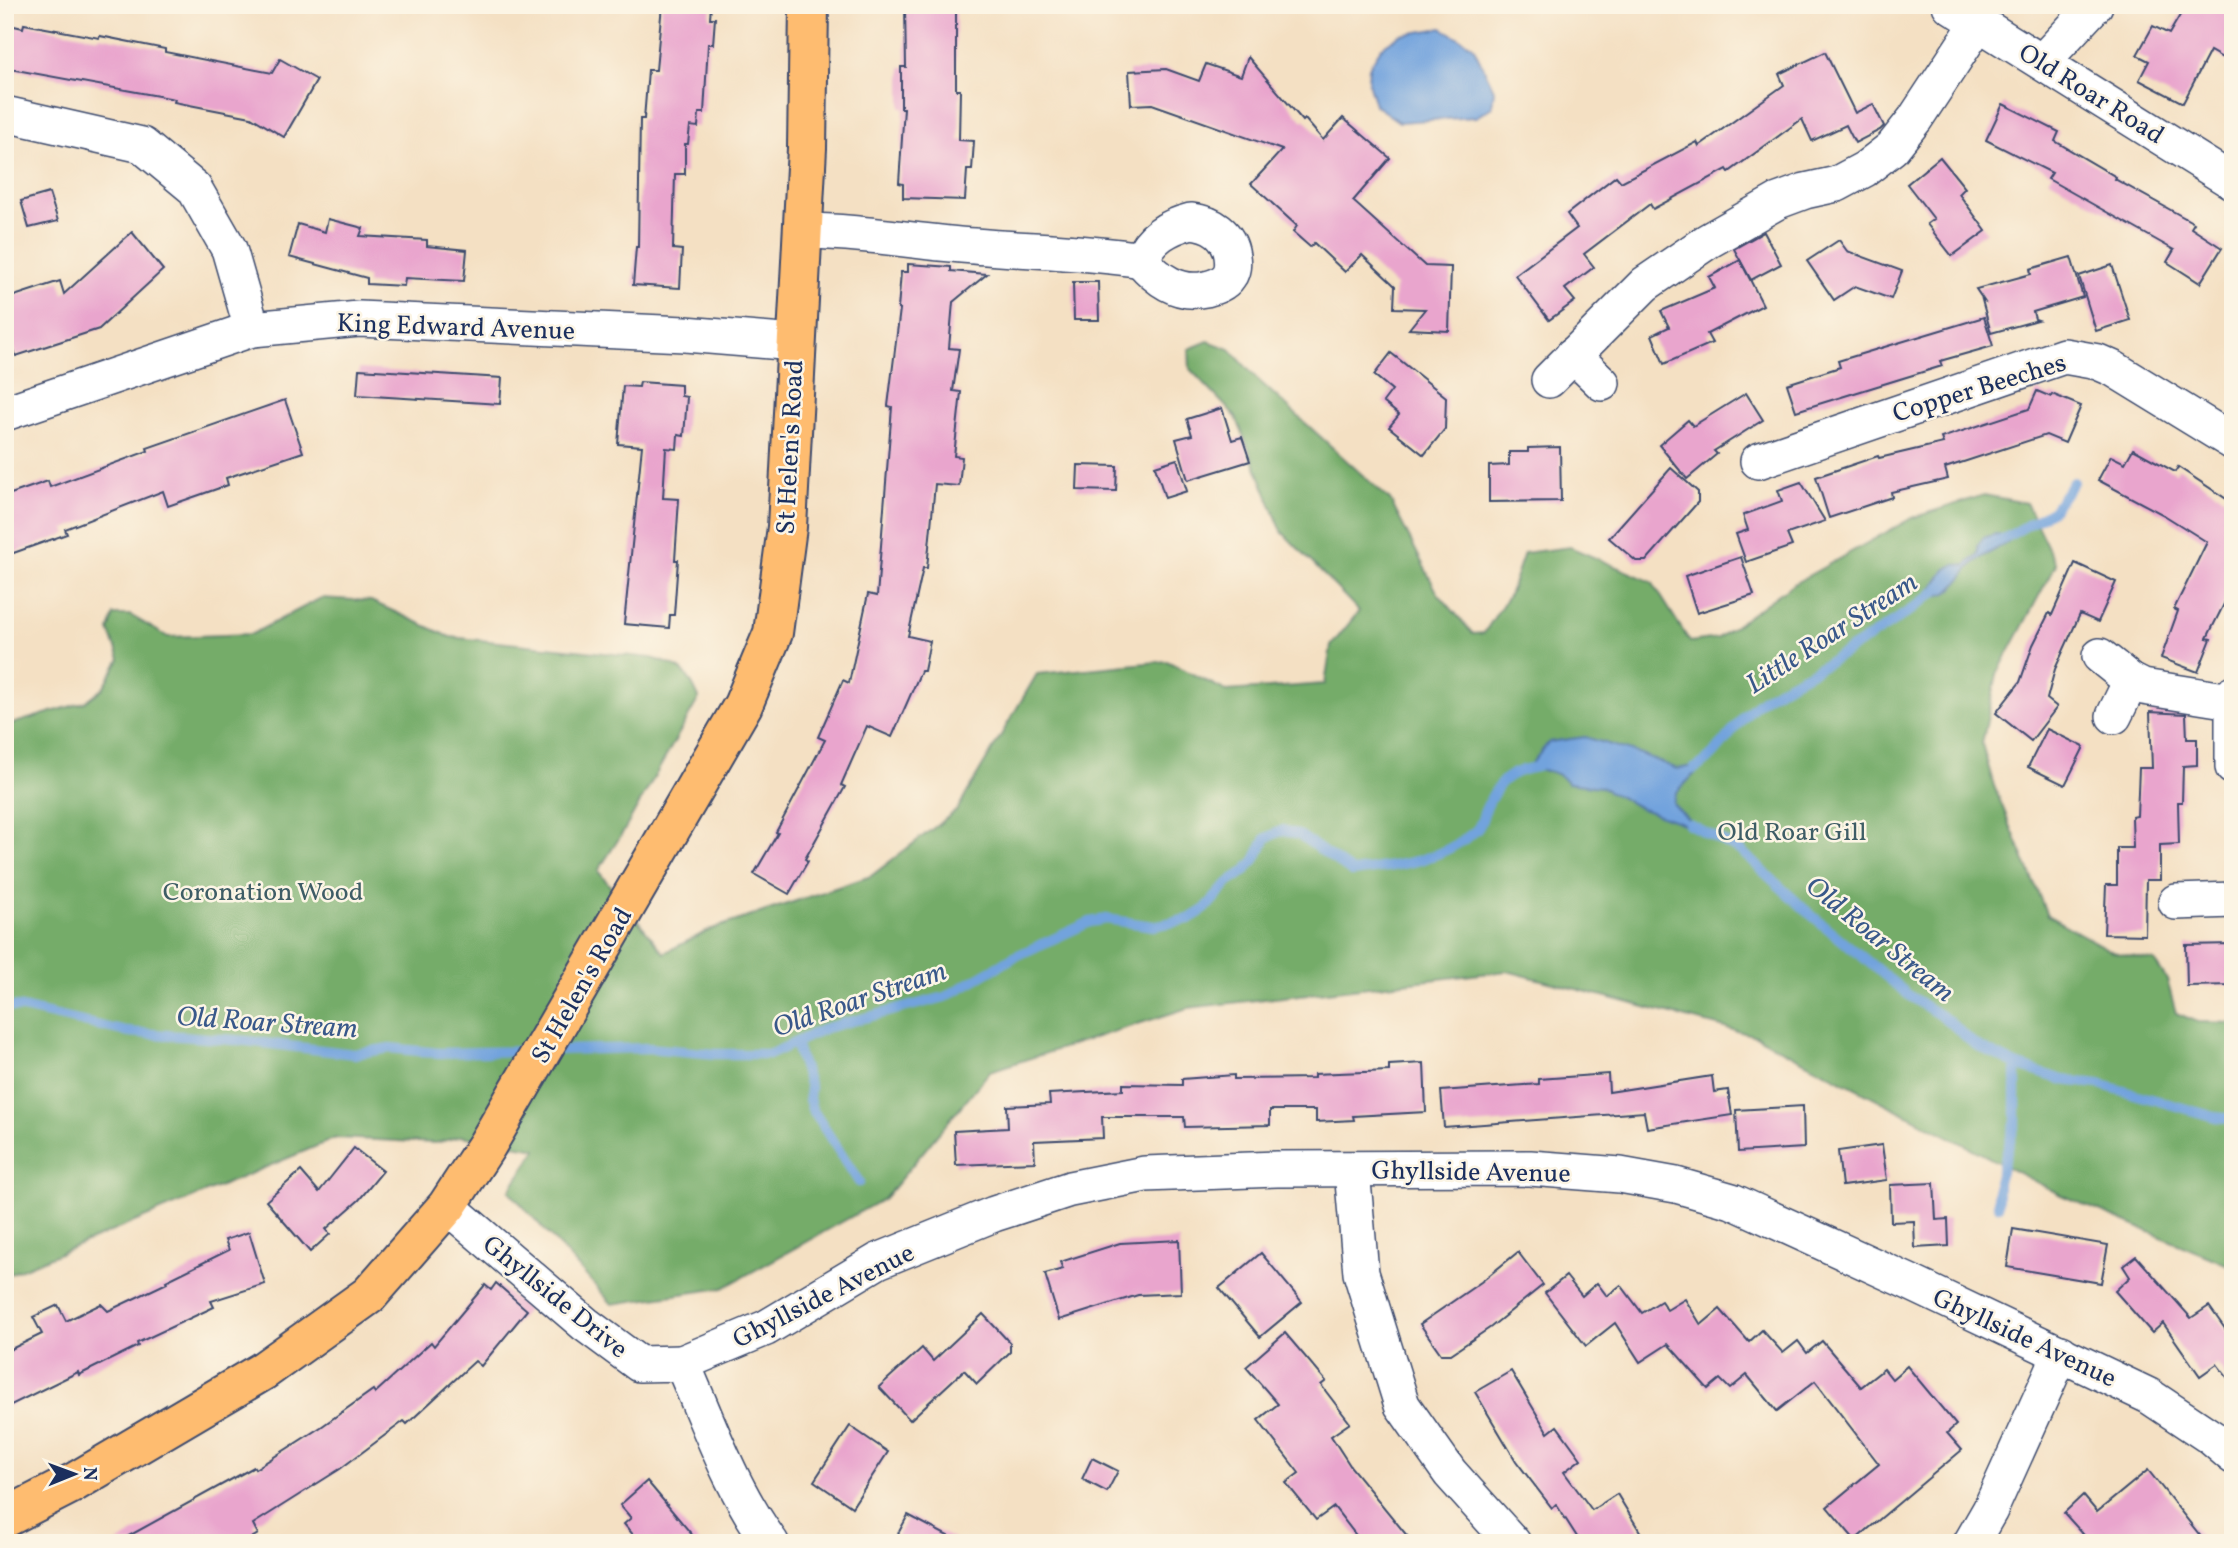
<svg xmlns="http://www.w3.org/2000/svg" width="2238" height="1548" viewBox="0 0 2238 1548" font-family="Vollkorn,serif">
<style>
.forest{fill:#74ac69;stroke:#486e64;stroke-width:2}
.water{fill:#72a3dd;stroke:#46699e;stroke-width:2}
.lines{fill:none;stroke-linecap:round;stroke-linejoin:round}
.stream{stroke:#72a3dd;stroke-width:10}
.building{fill:#e9a5cd}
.minor-casing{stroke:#3c4a6d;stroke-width:38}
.major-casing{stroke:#3c4a6d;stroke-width:42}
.minor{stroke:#fff;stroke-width:35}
.major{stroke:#febc70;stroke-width:38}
.labels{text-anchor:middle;stroke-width:5;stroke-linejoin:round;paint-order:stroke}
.street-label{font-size:26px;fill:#1b2f5e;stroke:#fcf5e5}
.park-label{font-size:26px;fill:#3e5d66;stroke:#fcf5e5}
.water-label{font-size:28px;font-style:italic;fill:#39588a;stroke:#fcf5e5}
</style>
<rect width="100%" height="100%" fill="#fcf5e5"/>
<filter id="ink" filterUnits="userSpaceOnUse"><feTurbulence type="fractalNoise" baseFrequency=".0143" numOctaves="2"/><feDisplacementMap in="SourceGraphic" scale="14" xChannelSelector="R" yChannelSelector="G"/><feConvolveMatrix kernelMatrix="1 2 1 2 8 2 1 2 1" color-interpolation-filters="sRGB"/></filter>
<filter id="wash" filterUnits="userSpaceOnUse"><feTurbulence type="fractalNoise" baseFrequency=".00686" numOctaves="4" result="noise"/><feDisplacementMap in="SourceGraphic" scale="28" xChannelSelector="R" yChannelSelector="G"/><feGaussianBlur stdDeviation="1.57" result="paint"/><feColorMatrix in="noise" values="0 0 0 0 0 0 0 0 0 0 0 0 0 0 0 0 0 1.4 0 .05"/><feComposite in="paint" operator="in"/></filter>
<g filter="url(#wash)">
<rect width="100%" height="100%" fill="#f4e0c3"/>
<path class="forest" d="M1208,341L1230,349L1256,378L1390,500L1437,592L1473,634L1484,633L1510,593L1524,553L1570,547L1652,582L1690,642L1718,638L1790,586L1912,518L1984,495L2026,503L2056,564L1997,674L1982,744L1994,786L2047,915L2113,952L2154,961L2167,980L2176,1013L2198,1022L2233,1023V1267L2061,1195L1756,1036L1507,971L1188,1008L990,1071L885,1198L723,1288L612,1304L509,1191L537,1149L461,1136L436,1143L336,1138L5,1276V726L85,702L103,688L120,659L109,630L114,615H130L168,637L252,634L321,598L371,601L450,637L652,658C683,668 686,669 699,698L625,829L598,871L664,953L712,929L871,876L957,810L1037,674L1167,661L1226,691L1325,684L1331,646L1359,611L1282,532L1236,417L1190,369L1189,349Z"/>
<g class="water">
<path d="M1442,28L1473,46L1494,90L1492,107L1476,117L1399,122L1375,105L1368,82L1369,67L1381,48L1400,35Z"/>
<path d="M1996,534L2009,536L2008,542C1999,548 1988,553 1979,559C1959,572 1957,601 1928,594C1938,581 1947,559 1965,566L1978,554V545L1983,538Z"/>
<path d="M1585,737L1641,754L1677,769L1704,764L1676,793L1673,804L1698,829L1642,809L1601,787L1568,783C1557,770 1543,770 1527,769L1549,742Z"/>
</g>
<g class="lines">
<g class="stream">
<path d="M2000,541L2053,510L2073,482"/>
<path d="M1694,769C1723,753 1735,720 1762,700C1780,687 1803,677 1822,666C1863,642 1902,618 1939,589"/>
<path d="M1689,824L1741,851L1810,914L1911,997L1949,1021L1974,1044L2016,1065L2063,1080L2099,1084L2215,1117L2233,1119"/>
<path d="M5,1006L22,1008L127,1032L247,1041L354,1054L390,1048L439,1053L531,1051"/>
<path d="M795,1043L810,1087L809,1099L812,1109L859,1182"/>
<path d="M553,1050L648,1048L716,1054H771L826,1028L945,997L1016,956L1090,922L1106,919L1153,926L1189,919L1205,909L1228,883L1245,871L1255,860L1266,838L1283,830L1301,836L1352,872C1396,866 1439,862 1474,832C1480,828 1482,820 1484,813C1497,784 1504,772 1537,767"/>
<path d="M1998,1206V1181L2016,1121V1065"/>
</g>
</g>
<g id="blocks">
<g class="building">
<path d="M662,5L711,6L710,18H715L713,44H708L704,113H699L698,127L690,126L688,144H685V174H675L673,249L682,250L680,288L633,285L636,247H638L640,119H644L648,70H656Z"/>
<path d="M905,5H956V90H960L959,140L974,141L972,170H967L965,200L903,198V184L899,183L904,108H901V67H906Z"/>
<path d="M2186,5H2233V64L2210,51L2183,103L2139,80L2149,61L2137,55L2153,26L2169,34Z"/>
<path d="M5,24L23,28L24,24L99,38L100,36L165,49V52L272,73L280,59L317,80L284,137L251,117L174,102L175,99L5,68Z"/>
<path d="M1825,52L1855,113L1873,104L1884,126L1880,130L1855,143L1846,125L1812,141L1802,119L1729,172L1727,169L1653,209L1650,204L1584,254L1594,267L1565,289L1575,301L1549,320L1515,275L1577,228L1567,214L1616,176L1621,182L1697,142L1699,146L1784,85L1779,74Z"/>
<path d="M1248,57L1303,121L1305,119L1323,140L1343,118L1390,158L1353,201L1425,266L1451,267L1449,331L1409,329L1425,309L1394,308L1395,286L1362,255L1345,272L1314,243L1310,247L1293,232L1297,226L1251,184L1282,150L1152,104L1131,105L1129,71L1166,69L1199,81L1206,64L1241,76Z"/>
<path d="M2003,104L2059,132L2055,141L2116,177L2115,179L2194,223L2191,228L2222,248L2200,283L2167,262L2174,250L2048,179L2052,173L1986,140Z"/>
<path d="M1940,157L1965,188L1959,194L1986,231L1952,256L1927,224L1934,219L1907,184Z"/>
<path d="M49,193L58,221L29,228L21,201Z"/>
<path d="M328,219L363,228L360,236L427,240V246L467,250L464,281L405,278L404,286L367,284V278L289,257L298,224L325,232Z"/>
<path d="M132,232L163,270L99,329L16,356L5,322V299L60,281L64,294Z"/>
<path d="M1764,232L1781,264L1751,280L1734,249Z"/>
<path d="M1839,240L1847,251L1902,271L1891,299L1855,286L1834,300L1807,261Z"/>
<path d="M2071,257L2083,297L2033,312L2035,319L2038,320L1991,333L1982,300L1984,301L1976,289L2031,274L2030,269Z"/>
<path d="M1740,260L1763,305L1707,334L1712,343L1664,364L1652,335L1669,327L1661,311L1715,288L1709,277Z"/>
<path d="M908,264L951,267V271L987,274L953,302L949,348L959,349L953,391L961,392L954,456L962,457L959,486L935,484L927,568H923L908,636L930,641L924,671H921L892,737L867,726L841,785L845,787L805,859L808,861L789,894L754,874L778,833L776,832L825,740L818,737L843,680L849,683L868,594L877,596L892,407L888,406L900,309H898L901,272H908Z"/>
<path d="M2112,265L2130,320L2096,331L2079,276Z"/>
<path d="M1073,282H1098L1099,320H1074Z"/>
<path d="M1984,317L1993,346L1940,361L1942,366L1796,411L1787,384L1840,367L1838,361Z"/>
<path d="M1391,353L1446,397L1445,429L1424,455L1389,427L1399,415L1383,402L1392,390L1374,375Z"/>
<path d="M359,369L502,378L500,404L357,395Z"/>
<path d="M640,382L681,385V396L687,397L684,436L678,435L677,449L666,448L663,498L679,499L675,560H678L674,615H670L669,628L624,624L642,446L618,444L623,386L639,387Z"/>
<path d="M2037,391L2051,397L2052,394L2081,406L2065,443L2046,435L1945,468L1948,479L1891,492L1892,497L1829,518L1816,477L1878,456L1879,458L1943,443L1941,438L2029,409Z"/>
<path d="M1746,393L1763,420L1714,451L1717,454L1687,479L1659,445L1688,420L1693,426Z"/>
<path d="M285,400L303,452L226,478L228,485L168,506L163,491L65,529L67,534L5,556V496L48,481L50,487L148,451L147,448Z"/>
<path d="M1222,408L1232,440L1242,437L1250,461L1188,480L1176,439L1192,435L1187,419Z"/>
<path d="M1560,447L1561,501L1489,502V466L1509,465V452H1528V448Z"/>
<path d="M2133,449L2175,472L2178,467L2228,500L2233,490V586L2207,638L2211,639L2198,672L2161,658L2178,611L2174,609L2207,542L2164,515L2098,480L2111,456L2125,463Z"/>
<path d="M1177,459L1187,491L1165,498L1155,466Z"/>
<path d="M1078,465L1117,466L1116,491L1077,490Z"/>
<path d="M1671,468L1698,492V502L1646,561H1636L1609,538Z"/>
<path d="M1801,482L1825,521L1787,534L1792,546L1746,562L1736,534L1748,530L1743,515L1782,501L1778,490Z"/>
<path d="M1741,557L1754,595L1697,613L1685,576Z"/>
<path d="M2075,563L2116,582L2098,622L2080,614L2055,669L2047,699L2057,707L2031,741L1996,713L2020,682L2033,645L2049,613L2052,615Z"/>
<path d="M2150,712L2186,714L2187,739H2197V765L2183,766L2182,802H2178L2179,844L2160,845V880H2146L2145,935L2104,934L2106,885H2117V848H2133L2132,817L2137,816L2139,768H2152Z"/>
<path d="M2047,729L2084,747L2065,785L2028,767Z"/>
<path d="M2233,944V985L2187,986L2186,945Z"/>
<path d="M1424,1063L1426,1112L1353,1116L1354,1120L1316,1122V1110H1270V1125L1185,1127L1184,1117H1102L1103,1138L1034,1141L1035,1162L956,1165L954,1131L1008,1128L1007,1106L1050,1104L1049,1094L1123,1090V1084L1182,1085V1079L1234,1075V1079L1314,1078V1074L1389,1071V1065Z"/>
<path d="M1608,1074L1609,1092L1712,1076L1714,1092L1728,1090L1732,1115L1647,1128L1644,1112L1444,1127L1441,1091L1539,1084V1079Z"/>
<path d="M1803,1106L1804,1148L1738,1152L1736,1110Z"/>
<path d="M1882,1145L1887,1180L1842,1186L1838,1151Z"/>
<path d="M354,1148L383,1171L359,1200L326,1229L330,1234L310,1252L266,1201L301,1171L319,1192Z"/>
<path d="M1934,1183L1936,1220L1948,1219L1949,1246L1915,1248L1914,1221L1891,1222L1890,1185Z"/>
<path d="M2013,1229L2108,1245L2101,1283L2007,1267Z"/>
<path d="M249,1232L265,1284L211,1301L214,1307L137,1343L138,1346L79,1375L78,1372L5,1408V1352L42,1334L33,1317L58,1305L66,1321L101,1304L108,1311L167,1283L166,1281L229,1250L225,1240Z"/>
<path d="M1179,1240L1181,1293L1138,1295L1059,1320L1045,1274L1063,1269L1060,1262L1120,1243Z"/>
<path d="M1518,1252L1543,1285L1491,1327L1451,1354H1441L1420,1324L1481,1282Z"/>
<path d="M1261,1253L1302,1302L1260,1337L1219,1288Z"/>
<path d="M2136,1256L2191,1318L2209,1306L2233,1340V1385L2217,1364L2200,1376L2163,1323L2152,1333L2115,1291L2130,1277L2123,1266Z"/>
<path d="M1566,1276L1582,1296L1597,1283L1607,1296L1621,1285L1642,1313L1661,1301L1667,1310L1685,1299L1701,1325L1720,1309L1749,1342L1762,1330L1783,1353L1798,1341L1807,1353L1822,1341L1861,1387L1884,1369L1892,1379L1907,1366L1956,1425L1947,1433L1962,1450L1855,1540L1827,1507L1879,1464L1815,1381L1777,1411L1747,1375L1730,1389L1720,1379L1708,1389L1668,1344L1640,1362L1615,1323L1586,1346L1545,1293Z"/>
<path d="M496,1283L527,1310L481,1366L475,1361L407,1424L404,1421L340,1469L253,1524L258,1534L243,1543H116L254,1467L255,1469L321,1427L373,1390L375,1393L431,1342L434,1346L485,1285L491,1290Z"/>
<path d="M983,1314L1010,1343V1352L977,1384L964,1370L910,1420L879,1387L922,1348L933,1361Z"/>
<path d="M1285,1333L1326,1381L1321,1385L1350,1423L1331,1436L1351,1467L1413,1543H1362L1334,1507L1316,1520L1286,1483L1299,1473L1258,1420L1278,1404L1246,1367Z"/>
<path d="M1511,1371L1548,1433L1557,1426L1581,1459L1564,1472L1592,1510L1617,1494L1647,1543H1581L1556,1504L1552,1508L1516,1461L1475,1392Z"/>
<path d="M850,1426L888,1452L852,1507L814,1481Z"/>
<path d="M1092,1458L1118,1471L1107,1492L1082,1479Z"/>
<path d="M2148,1470L2206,1543H2091L2064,1513L2083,1495L2097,1512Z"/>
<path d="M647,1481L699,1543H640L624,1524L631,1518L620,1505Z"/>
<path d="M908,1515L961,1543H893Z"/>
</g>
</g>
</g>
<g filter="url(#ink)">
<use href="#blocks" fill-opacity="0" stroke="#3c4a6d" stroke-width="2"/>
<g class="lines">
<g class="minor-casing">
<g id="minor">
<path d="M1950,5L2233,182"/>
<path d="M2042,62L2095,5"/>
<path d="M5,114L142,145L194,188L229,249L252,329"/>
<path d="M1191,221C1212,223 1229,234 1232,256C1233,262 1233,271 1229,276C1224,284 1214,287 1206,289C1179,295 1158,280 1141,260C1150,237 1168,227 1191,221Z"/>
<path d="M802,231C860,231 917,242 974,246C1030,251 1086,251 1141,260"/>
<path d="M1573,355L1602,383"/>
<path d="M1549,380L1645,284L1708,241L1778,201L1805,191L1837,184L1865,169L1892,148L1915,119L1979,22"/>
<path d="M5,413L252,329L359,319L685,334L795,343"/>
<path d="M1758,461L2064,356L2098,362L2114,369L2233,442"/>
<path d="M2100,656L2131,681L2143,687L2231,701"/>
<path d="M2233,694V767"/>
<path d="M2114,716L2131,681"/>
<path d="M2176,902L2233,900"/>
<path d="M1352,1170L1361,1273L1402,1405L1450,1473L1513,1543"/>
<path d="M447,1206L585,1324L639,1364L682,1363C709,1424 731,1489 771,1543"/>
<path d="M682,1363L766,1328L878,1261L994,1214L1070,1189L1145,1174L1277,1169L1530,1168L1620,1175L1676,1185L1732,1201L1907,1281L2149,1396L2212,1438L2233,1456"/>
<path d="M1971,1543L1990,1510L2061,1353"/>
</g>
</g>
<g class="major-casing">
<path id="major" d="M5,1518L73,1483L263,1371L369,1295L447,1206L487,1145L743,705L773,633L787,527L807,148L809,5"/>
</g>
<use href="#minor" class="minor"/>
<use href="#major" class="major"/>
</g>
</g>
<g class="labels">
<g class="street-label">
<text transform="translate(2092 93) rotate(32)" y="9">Old Roar Road</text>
<text transform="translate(456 326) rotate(2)" y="9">King Edward Avenue</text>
<text transform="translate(1979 387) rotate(-17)" y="9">Copper Beeches</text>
<text transform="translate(789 447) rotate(-87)" y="9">St Helen's Road</text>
<text transform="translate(581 985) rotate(-60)" y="9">St Helen's Road</text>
<text transform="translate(1471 1171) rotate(1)" y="9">Ghyllside Avenue</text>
<text transform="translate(823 1295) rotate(-27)" y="9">Ghyllside Avenue</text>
<text transform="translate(556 1296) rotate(39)" y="9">Ghyllside Drive</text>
<text transform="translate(2025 1337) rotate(25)" y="9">Ghyllside Avenue</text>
</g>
<g class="park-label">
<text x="1792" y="840">Old Roar Gill</text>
<text x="263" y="900">Coronation Wood</text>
</g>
<g class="water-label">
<text transform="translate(1831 632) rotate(-33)" y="10">Little Roar Stream</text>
<text transform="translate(1881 938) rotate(39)" y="10">Old Roar Stream</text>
<text transform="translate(859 998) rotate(-19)" y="10">Old Roar Stream</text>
<text transform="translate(267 1021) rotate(4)" y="10">Old Roar Stream</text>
</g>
</g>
<rect width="2238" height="1548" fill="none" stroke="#fcf5e5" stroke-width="28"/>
<g transform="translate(74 1474) rotate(89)" stroke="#fcf5e5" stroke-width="5" paint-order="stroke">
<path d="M0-5L12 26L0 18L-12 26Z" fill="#1b2f5e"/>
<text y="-10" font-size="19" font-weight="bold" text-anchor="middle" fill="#1b2f5e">N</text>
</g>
</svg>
